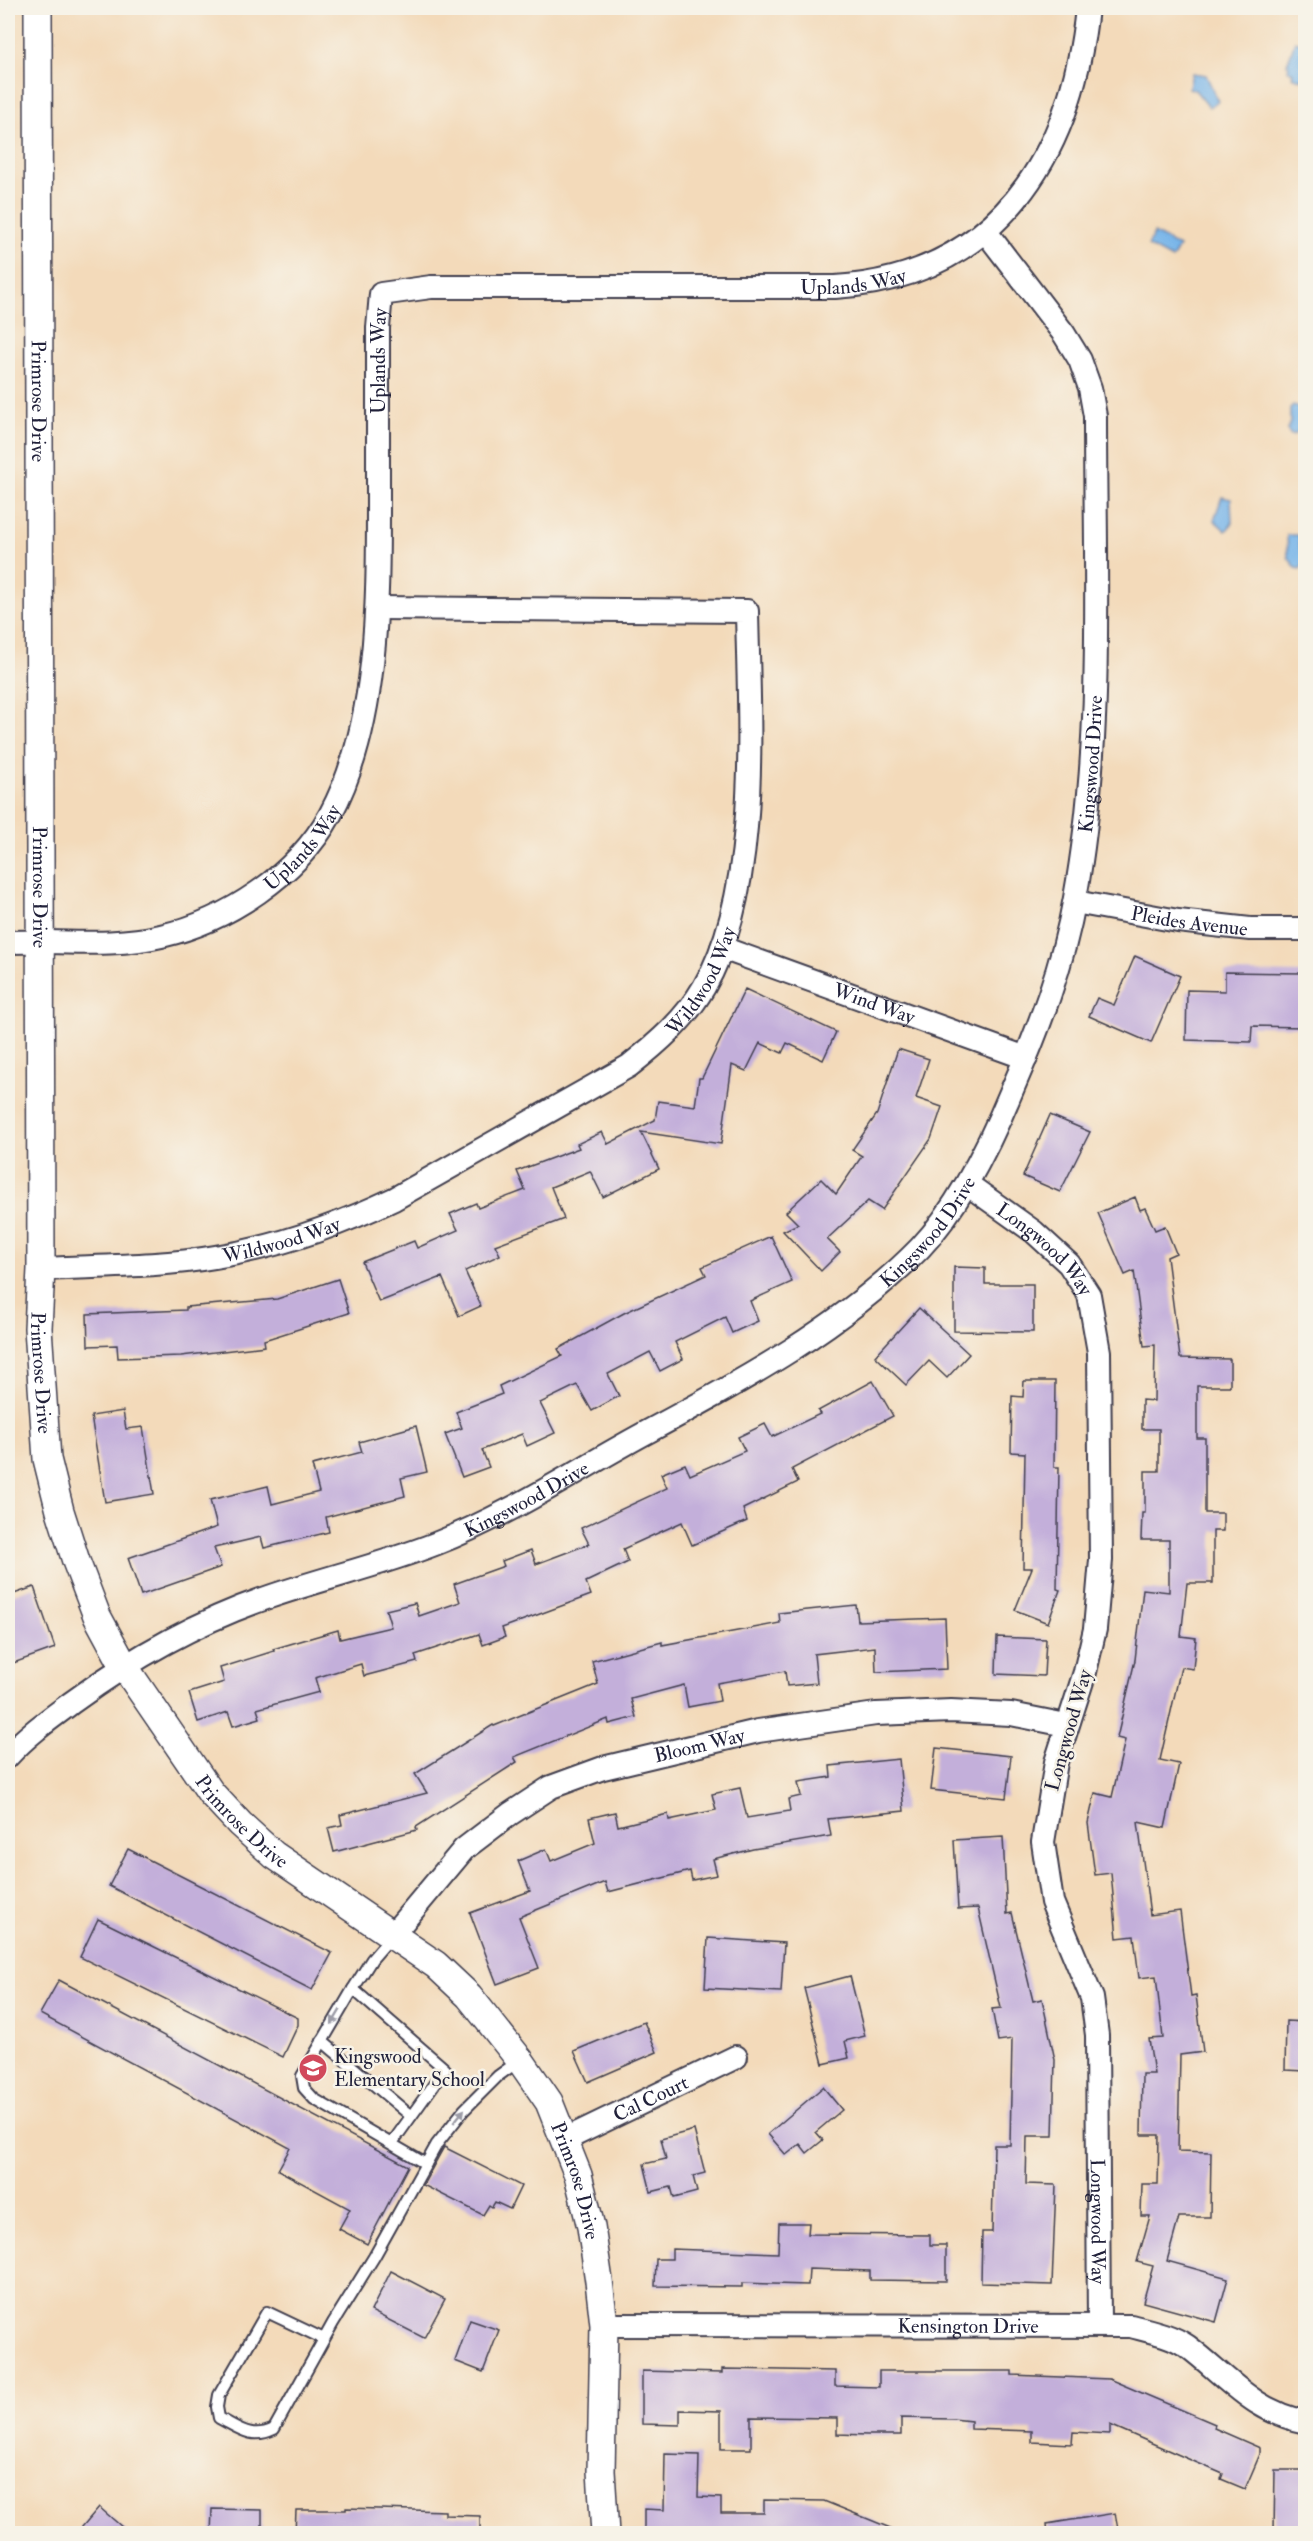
<svg xmlns="http://www.w3.org/2000/svg" width="1313" height="2541" viewBox="0 0 1313 2541" font-family="'IM FELL Double Pica',serif">
<style>
.water{fill:#76b4e9;stroke:#4c6b92;stroke-width:1.5}
.building{fill:#c3afda}
.lines{fill:none;stroke-linecap:round;stroke-linejoin:round}
.service-casing{stroke:#413e4e;stroke-width:14}
.minor-casing{stroke:#413e4e;stroke-width:26}
.tertiary-casing{stroke:#413e4e;stroke-width:30}
.service{stroke:#fff;stroke-width:10}
.minor{stroke:#fff;stroke-width:22}
.tertiary{stroke:#fff;stroke-width:27}
.oneway{fill:#9c9ca7}
.labels{text-anchor:middle;stroke-width:5;stroke-linejoin:round;paint-order:stroke}
.street-label{font-size:20px;fill:#22223b;stroke:#f7f3e8}
.poi-label{font-size:20px;fill:#22223b;stroke:#f7f3e8;text-anchor:start}
</style>
<rect width="100%" height="100%" fill="#f7f3e8"/>
<filter id="ink" filterUnits="userSpaceOnUse"><feTurbulence type="fractalNoise" baseFrequency=".0167" numOctaves="2"/><feDisplacementMap in="SourceGraphic" scale="12" xChannelSelector="R" yChannelSelector="G"/><feConvolveMatrix kernelMatrix="1 2 1 2 8 2 1 2 1" color-interpolation-filters="sRGB"/></filter>
<filter id="wash" filterUnits="userSpaceOnUse"><feTurbulence type="fractalNoise" baseFrequency=".008" numOctaves="4" result="noise"/><feDisplacementMap in="SourceGraphic" scale="24" xChannelSelector="R" yChannelSelector="G"/><feGaussianBlur stdDeviation="1.35" result="paint"/><feColorMatrix in="noise" values="0 0 0 0 0 0 0 0 0 0 0 0 0 0 0 0 0 1.4 0 .05"/><feComposite in="paint" operator="in"/></filter>
<g filter="url(#wash)">
<rect width="100%" height="100%" fill="#f3daba"/>
<g class="water">
<path d="M1295,41L1305,44L1303,65L1305,67L1303,80L1292,76L1293,72L1288,70L1289,65L1287,64Z"/>
<path d="M1192,73L1206,75L1218,101L1209,107L1195,90L1189,88Z"/>
<path d="M1154,233L1179,247L1172,259L1148,246Z"/>
<path d="M1293,405L1305,409C1306,419 1303,434 1291,435L1287,430L1290,422V408Z"/>
<path d="M1222,497L1231,499L1232,524L1226,531L1214,520Z"/>
<path d="M1287,535H1299C1300,540 1299,547 1301,551C1305,560 1307,560 1300,569L1296,568L1288,557Z"/>
</g>
<g id="blocks">
<g class="building">
<path d="M1135,956L1180,976L1151,1043L1089,1016L1097,998L1114,1005Z"/>
<path d="M1225,972L1304,973L1305,1027L1252,1026L1251,1042L1186,1040L1187,990L1225,991Z"/>
<path d="M745,989L836,1032L823,1060L787,1043L782,1053L760,1043L746,1071L732,1065L721,1144L641,1132L659,1169L603,1197L590,1171L551,1187L564,1219L495,1245L500,1255L465,1271L481,1306L459,1316L442,1277L379,1302L362,1262L414,1241L417,1248L458,1230L450,1214L476,1203L478,1208L525,1190L517,1171L579,1148L577,1144L602,1132L608,1144L655,1120L658,1101L695,1106L699,1078H702Z"/>
<path d="M898,1049L929,1059L916,1098L942,1107L931,1139L882,1210L868,1201L827,1239L840,1252L821,1271L783,1231L798,1224L786,1212L821,1179L836,1194L862,1156L852,1150L877,1114Z"/>
<path d="M1050,1115L1090,1132L1060,1192L1023,1176Z"/>
<path d="M1135,1197L1140,1210L1145,1208L1155,1230L1165,1226L1176,1253L1167,1257L1180,1358L1230,1359V1386H1197V1438H1205V1513H1223V1531H1213V1583H1187L1181,1636L1196,1638L1193,1669L1181,1667L1160,1760L1179,1764L1165,1828L1138,1822L1150,1915L1180,1911L1191,1996L1196,1995L1203,2052L1180,2055L1178,2151L1211,2152L1210,2217H1179L1167,2261L1228,2278L1216,2322L1143,2302L1153,2266L1137,2262L1150,2216H1141L1142,2184H1158L1159,2135H1141L1142,2074H1154L1149,2039L1163,2038L1156,1976L1139,1978L1134,1936L1117,1938L1111,1873L1095,1875L1088,1823L1095,1793L1112,1797L1125,1740L1117,1738L1135,1660L1143,1589L1169,1592V1540H1141L1142,1513H1145V1471H1159V1429H1142V1400L1154,1401L1155,1345L1144,1346L1134,1271L1125,1275L1098,1213Z"/>
<path d="M771,1236L792,1282L750,1301L758,1321L732,1333L725,1317L675,1342L683,1359L660,1371L650,1352L608,1374L619,1396L592,1411L577,1385L540,1403L555,1433L527,1446L522,1434L482,1450L489,1467L462,1477L445,1434L462,1428L456,1412L502,1394L499,1386L562,1356L558,1349L624,1313L706,1275L702,1267Z"/>
<path d="M954,1267L985,1268V1284H1033V1332L954,1331Z"/>
<path d="M338,1279L349,1313L264,1340L265,1346L181,1356L118,1358L117,1345L88,1346L87,1314L186,1310V1307L277,1299Z"/>
<path d="M919,1308L969,1354L947,1378L929,1361L906,1385L875,1356Z"/>
<path d="M873,1381L893,1416L792,1469L798,1482L743,1509L747,1521L692,1545L682,1522L623,1549L628,1562L586,1582L591,1595L502,1628L505,1637L483,1645L479,1634L415,1655L417,1662L364,1676L361,1664L315,1678L319,1692L257,1709L260,1718L233,1726L228,1712L198,1722L189,1693L224,1682L220,1668L274,1651L273,1649L338,1630L340,1639L391,1627L386,1610L415,1603L419,1616L460,1602L454,1584L504,1566L502,1561L531,1550L536,1564L589,1544L581,1528L667,1488L661,1474L685,1464L690,1475L745,1451L738,1437L765,1424L772,1437L820,1414L818,1411Z"/>
<path d="M1024,1381H1055L1054,1467H1059L1057,1589L1060,1590L1048,1623L1015,1610L1032,1568H1023L1025,1453L1011,1452L1012,1396L1023,1397Z"/>
<path d="M123,1411L126,1429L143,1427L154,1494L105,1502L91,1416Z"/>
<path d="M416,1426L427,1472L401,1478L405,1496L326,1517L329,1532L264,1548L261,1537L214,1548L221,1567L141,1595L128,1558L217,1527L210,1500L268,1486L272,1504L319,1492L312,1465L362,1452L359,1442Z"/>
<path d="M34,1587L55,1648L8,1665V1596Z"/>
<path d="M856,1605L858,1621L945,1618L947,1669L876,1672L875,1647L814,1654L817,1683L787,1686L785,1671L717,1683L720,1701L688,1707L684,1685L631,1699L636,1717L609,1724L608,1719L514,1757L517,1762L416,1827L417,1830L334,1852L328,1828L342,1825L340,1815L427,1793L415,1774L493,1725L494,1726L598,1684L592,1661L662,1642V1645L780,1623L779,1613Z"/>
<path d="M997,1637L1046,1639L1044,1676L996,1674Z"/>
<path d="M936,1748L1011,1756L1006,1798L931,1790Z"/>
<path d="M899,1759L904,1811L828,1819L831,1836L753,1849L713,1859L717,1875L692,1880L690,1871L608,1892L605,1882L519,1917L539,1968L497,1984L470,1913L530,1891L518,1861L546,1849L551,1861L595,1843L589,1818L615,1812L618,1826L668,1814L669,1820L716,1810L712,1794L740,1788L747,1818L790,1811L788,1799L801,1796L798,1782L831,1777L830,1766Z"/>
<path d="M1003,1837L1007,1914L1012,1913L1033,2001L1042,1999L1055,2060L1053,2136H1027L1026,2184L1056,2185L1052,2285L981,2283L982,2232H992L994,2145H1010L1012,2039L998,2041L992,2009L1001,2008L978,1908L958,1909L954,1840Z"/>
<path d="M128,1849L332,1953L312,1990L109,1886Z"/>
<path d="M98,1919L298,2018V2025L283,2057L80,1957Z"/>
<path d="M708,1938L784,1943L781,1992L705,1988Z"/>
<path d="M850,1976L865,2036L845,2041L849,2058L823,2064L804,1988Z"/>
<path d="M59,1980L408,2166L367,2244L339,2229L350,2209L278,2170L290,2148L40,2014Z"/>
<path d="M1286,2021L1305,2022V2071L1285,2070Z"/>
<path d="M644,2022L657,2052L588,2082L574,2051Z"/>
<path d="M823,2087L842,2110L816,2132L823,2140L807,2153L800,2144L786,2155L768,2134Z"/>
<path d="M694,2130L705,2173L693,2176L697,2192L674,2198L671,2187L651,2192L644,2164L666,2159L661,2139Z"/>
<path d="M444,2147L521,2186L510,2209L495,2202L492,2207L489,2205L483,2215L423,2185Z"/>
<path d="M779,2223H809L808,2234L930,2235V2245H946V2281L870,2280V2271L809,2269L808,2285L742,2283V2287L655,2286L656,2259H672V2249L778,2253Z"/>
<path d="M391,2271L445,2299L424,2338L371,2311Z"/>
<path d="M470,2320L499,2330L483,2372L455,2361Z"/>
<path d="M722,2369L835,2371V2386L879,2387V2371H1012V2375L1109,2379L1215,2424L1214,2428L1260,2448V2454L1245,2489L1221,2479L1223,2474L1110,2425V2434L1073,2432L1072,2444L1032,2442V2431L971,2429V2421L953,2419L901,2418V2435H868L837,2434V2418L751,2417V2449H721V2411L680,2410V2425L642,2424V2371L722,2373Z"/>
<path d="M665,2454L699,2455L698,2497L721,2498V2513H764V2500L824,2501L905,2534H644V2509L664,2510Z"/>
<path d="M1275,2470H1305V2532L1274,2531Z"/>
<path d="M99,2507L130,2534H76Z"/>
<path d="M346,2508L445,2511V2515L480,2516V2534H295L296,2510H346Z"/>
<path d="M212,2509L262,2510V2534H211Z"/>
<path d="M1115,2513L1119,2534H1048L1047,2524Z"/>
</g>
</g>
</g>
<g filter="url(#ink)">
<use href="#blocks" fill-opacity="0" stroke="#413e4e" stroke-width="1.5"/>
<g class="lines">
<g class="service-casing">
<g id="service">
<path d="M391,1937L372,1959L353,1989L302,2076L304,2088L314,2099L426,2164"/>
<path d="M353,1989L445,2069L392,2143"/>
<path d="M322,2041L411,2116"/>
<path d="M324,2339L267,2312L219,2395L217,2407L219,2418C239,2428 251,2440 274,2429L333,2323L374,2257L437,2144L464,2110L498,2076L520,2060"/>
</g>
</g>
<g class="minor-casing">
<g id="minor">
<path id="s1" d="M1075,902L1178,921L1250,929H1306"/>
<path id="s2" d="M8,942C58,940 111,948 161,936C227,921 297,875 330,815C378,727 378,603 378,505C378,446 378,387 378,328L381,294L431,287H835C996,277 1072,157 1087,8"/>
<path id="s3" d="M722,948L1026,1058"/>
<path id="s4" d="M967,1184L1034,1232L1069,1264L1089,1295L1099,1352L1101,1560L1095,1629L1085,1672L1056,1762L1043,1842L1052,1902L1092,1998L1097,2035L1099,2324"/>
<path id="s5" d="M41,1269C99,1266 158,1267 215,1257C278,1247 337,1226 394,1199L629,1066C658,1043 685,1020 704,987C761,889 749,722 747,611L378,608"/>
<path id="s6" d="M8,1756C27,1735 51,1718 74,1701C134,1657 199,1621 269,1597C324,1578 381,1565 435,1544C510,1515 578,1469 649,1431C743,1381 845,1325 920,1248C960,1206 990,1143 1012,1090C1039,1028 1063,965 1075,898C1104,739 1095,577 1095,416L1090,388L1080,360L1064,334L986,232"/>
<path id="s7" d="M393,1934L464,1849L510,1814L551,1787L603,1768L758,1731L876,1714L951,1711L1011,1714L1066,1725"/>
<path id="s8" d="M564,2140L736,2057"/>
<path id="s9" d="M604,2325L1131,2326C1150,2331 1171,2335 1187,2346C1227,2376 1253,2412 1306,2422"/>
</g>
</g>
<g class="tertiary-casing">
<g id="tertiary">
<path id="s10" d="M38,8L41,1269L38,1328L47,1459L60,1511L76,1561L97,1616L124,1666L211,1793L240,1824L274,1855L436,1965L469,1996L520,2060L549,2102L578,2175L591,2227L599,2281L604,2325L601,2471L605,2534"/>
</g>
</g>
<use href="#service" class="service"/>
<use href="#minor" class="minor"/>
<use href="#tertiary" class="tertiary"/>
</g>
<defs><path id="oneway-solid" d="M-6-.8H1V-3.2L6.5 0L1 3.2V.8H-6Z" transform="scale(1.5)"/></defs>
<g class="oneway">
<use href="#oneway-solid" transform="translate(336 2017) rotate(121)"/>
<use href="#oneway-solid" transform="translate(459 2116) rotate(-51)"/>
</g>
</g>
<defs>
<g id="school-disc" transform="scale(1.5)"><circle r="9.5" fill="#d1495b" stroke="#f7f3e8"/><path d="M0-5L7-2L0 1L-7-2ZM-4 1L0 2.5L4 1V4Q0 6-4 4Z" fill="#fff"/></g>
</defs>
<g fill-rule="evenodd">
<use href="#school-disc" x="313" y="2068"/>
</g>
<g class="labels">
<g class="street-label">
<text dy="7" stroke="none"><textPath href="#s2" startOffset="1368">Uplands Way</textPath></text>
<text dy="7" stroke="none"><textPath href="#s2" startOffset="828">Uplands Way</textPath></text>
<text dy="7" stroke="none"><textPath href="#s10" startOffset="393">Primrose Drive</textPath></text>
<text dy="7" stroke="none"><textPath href="#s6" startOffset="1574">Kingswood Drive</textPath></text>
<text dy="7" stroke="none"><textPath href="#s2" startOffset="324">Uplands Way</textPath></text>
<text dy="7" stroke="none"><textPath href="#s10" startOffset="879">Primrose Drive</textPath></text>
<text dy="7" stroke="none"><textPath href="#s1" startOffset="116">Pleides Avenue</textPath></text>
<text dy="7" stroke="none"><textPath href="#s5" startOffset="747">Wildwood Way</textPath></text>
<text dy="7" stroke="none"><textPath href="#s3" startOffset="162">Wind Way</textPath></text>
<text dy="7" stroke="none"><textPath href="#s6" startOffset="1070">Kingswood Drive</textPath></text>
<text dy="7" stroke="none"><textPath href="#s5" startOffset="243">Wildwood Way</textPath></text>
<text dy="7" stroke="none"><textPath href="#s4" startOffset="102">Longwood Way</textPath></text>
<text dy="7" stroke="none"><textPath href="#s10" startOffset="1365">Primrose Drive</textPath></text>
<text dy="7" stroke="none"><textPath href="#s6" startOffset="584">Kingswood Drive</textPath></text>
<text transform="translate(1068 1730) rotate(-74)" y="7">Longwood Way</text>
<text dy="7" stroke="none"><textPath href="#s7" startOffset="372">Bloom Way</textPath></text>
<text dy="7" stroke="none"><textPath href="#s10" startOffset="1869">Primrose Drive</textPath></text>
<text dy="7" stroke="none"><textPath href="#s8" startOffset="96">Cal Court</textPath></text>
<text dy="7" stroke="none"><textPath href="#s10" startOffset="2373">Primrose Drive</textPath></text>
<text dy="7" stroke="none"><textPath href="#s4" startOffset="1110">Longwood Way</textPath></text>
<text dy="7" stroke="none"><textPath href="#s9" startOffset="364">Kensington Drive</textPath></text>
</g>
<g class="poi-label">
<text x="334" y="2063">Kingswood<tspan x="334" dy="23">Elementary School</tspan></text>
</g>
</g>
<rect width="1313" height="2541" fill="none" stroke="#f7f3e8" stroke-width="30"/>
</svg>
